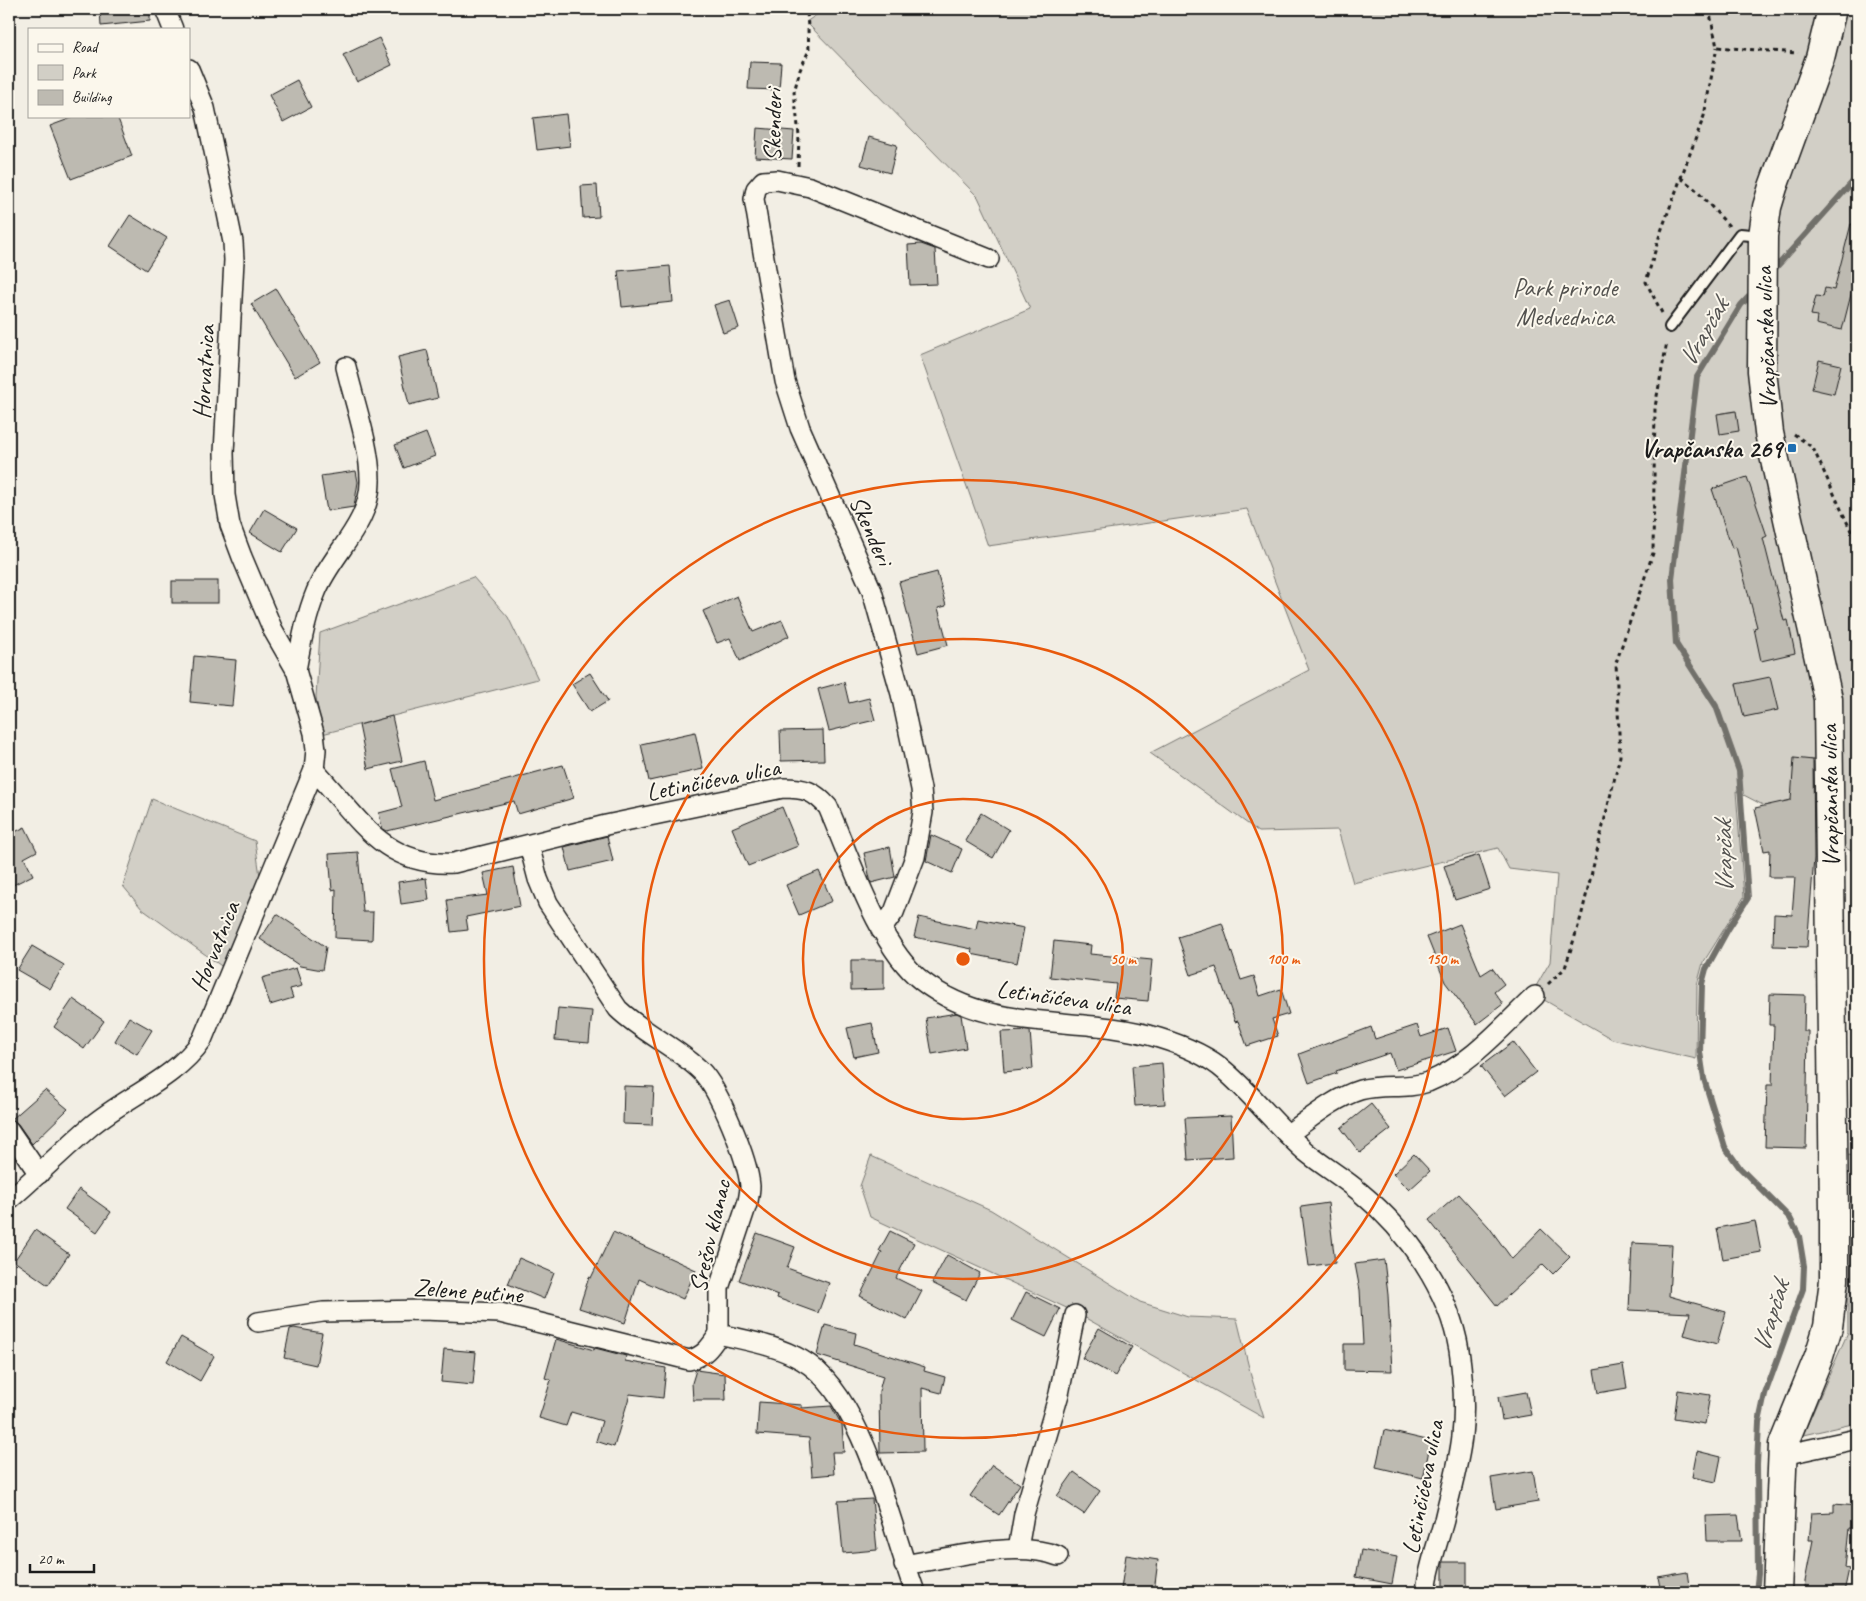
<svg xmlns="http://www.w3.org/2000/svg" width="1866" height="1601" viewBox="0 0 1866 1601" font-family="Caveat,sans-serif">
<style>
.green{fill:#d2cfc6;stroke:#777671}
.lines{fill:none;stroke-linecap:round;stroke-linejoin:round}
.stream{stroke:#716f6b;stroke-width:6}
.building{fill:#bdbab1;stroke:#1c1c1c}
.lane-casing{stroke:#1c1c1c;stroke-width:14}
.street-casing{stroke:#1c1c1c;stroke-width:22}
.secondary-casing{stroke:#1c1c1c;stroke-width:31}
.path{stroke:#1c1c1c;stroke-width:3;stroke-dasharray:4 4;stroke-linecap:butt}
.lane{stroke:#fbf7ec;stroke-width:10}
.street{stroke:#fbf7ec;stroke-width:19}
.secondary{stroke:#fbf7ec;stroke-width:28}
.ring{fill:none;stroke:#e8590c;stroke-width:2.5}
.poi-dot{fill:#1f6fb2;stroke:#fbf7ec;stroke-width:2}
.labels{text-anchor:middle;stroke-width:4;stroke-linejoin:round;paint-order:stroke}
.street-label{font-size:25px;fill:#1c1c1c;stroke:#fbf7ec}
.park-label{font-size:25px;fill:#53524f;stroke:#fbf7ec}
.poi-label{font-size:25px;font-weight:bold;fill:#1c1c1c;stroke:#fbf7ec;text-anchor:end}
.water-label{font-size:26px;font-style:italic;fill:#545351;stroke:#fbf7ec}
.centre{fill:#e8590c;stroke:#fbf7ec;stroke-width:2.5}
.ring-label{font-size:15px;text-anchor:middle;font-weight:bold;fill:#e8590c;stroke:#fbf7ec;stroke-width:4;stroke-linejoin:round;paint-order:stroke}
</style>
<rect width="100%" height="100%" fill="#f2eee4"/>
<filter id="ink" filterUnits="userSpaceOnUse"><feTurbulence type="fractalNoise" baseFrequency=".02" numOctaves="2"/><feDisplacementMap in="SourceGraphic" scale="10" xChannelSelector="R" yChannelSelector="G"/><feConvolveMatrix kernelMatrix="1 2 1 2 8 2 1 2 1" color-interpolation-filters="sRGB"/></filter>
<g filter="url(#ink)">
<g class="green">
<path d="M825,9H1857V854L1736,791L1744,897L1703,963L1697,985L1696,1059L1612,1039L1532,993L1550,962L1557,875L1509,869L1498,848L1353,883L1338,830L1259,832L1150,753L1309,670L1247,509L988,546L920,355L1030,309L978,197L806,22Z"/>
<path d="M473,577L508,617L538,679L322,734L316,697L320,633Z"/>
<path d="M152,799L255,841L260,876L224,968L142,909L123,886Z"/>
<path d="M1847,1155L1857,1156V1423L1803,1435L1848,1332Z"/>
<path d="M871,1156L991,1210L1140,1302L1188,1317L1237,1319L1251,1376L1264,1418L1073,1311L870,1217L860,1186Z"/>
</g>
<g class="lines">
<g class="stream">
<path d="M1771,273L1857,177"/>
<path d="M1754,291L1741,305L1697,377L1672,579L1676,644L1716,706L1739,771L1748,898L1727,931L1706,969L1702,984L1700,1052L1704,1079L1725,1147L1740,1168L1790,1218L1799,1236L1804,1266L1803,1289L1765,1394L1759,1422L1757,1465L1758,1574L1756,1592"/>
</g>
</g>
<g class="building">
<path d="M100,9H150V21L101,26Z"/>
<path d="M379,38L392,65L357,82L343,55Z"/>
<path d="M750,62L781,63L779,90L748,89Z"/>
<path d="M297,80L311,107L283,122L269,95Z"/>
<path d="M566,114L570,146L537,150L533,118Z"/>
<path d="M77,116H117L132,156L71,179L50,126Z"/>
<path d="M757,128L794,131L792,159L755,157Z"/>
<path d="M869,137L897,145L890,173L861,165Z"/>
<path d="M597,185L599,217L583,218L581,186Z"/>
<path d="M130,215L167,238L146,270L110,246Z"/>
<path d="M1851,224L1857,225V271L1842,330L1816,324L1817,316L1811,315L1816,296L1823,297L1825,288L1834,290Z"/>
<path d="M921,244L935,249L937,284L910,285L908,245Z"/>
<path d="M670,266L673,302L622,307L618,271Z"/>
<path d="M276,289L320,362L295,377L251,304Z"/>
<path d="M730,300L739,328L723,333L714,305Z"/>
<path d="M427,350L438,398L409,405L398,357Z"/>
<path d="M1819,360L1841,365L1834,394L1812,389Z"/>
<path d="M1736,411L1739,431L1720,434L1717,414Z"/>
<path d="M426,433L435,456L404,468L395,445Z"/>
<path d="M356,471L358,482L354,507L327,511L321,476Z"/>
<path d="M1747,477L1767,536L1763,538L1784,621L1788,620L1795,653L1761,661L1754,628L1757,627L1736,547L1732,548L1712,489Z"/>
<path d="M264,509L297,528L282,552L250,533Z"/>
<path d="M937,572L946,606L938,608L948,645L918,653L899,582Z"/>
<rect x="172" y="581" width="46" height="22"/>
<path d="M737,596L753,632L782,620L789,636L740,661L730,638L717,643L703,611Z"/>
<path d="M194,656L236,660L232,706L190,702Z"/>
<path d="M590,673L608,701L590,712L572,684Z"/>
<path d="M1770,677L1778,710L1744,717L1736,684Z"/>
<path d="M844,682L849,703L869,698L875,720L829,731L818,689Z"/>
<path d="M392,716L402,761L368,769L359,725Z"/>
<path d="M823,730L824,760L781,761L780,731Z"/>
<path d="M695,732L703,769L649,781L641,744Z"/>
<path d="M1794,758L1813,760L1814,858L1807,947L1773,946L1774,914L1792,915L1795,877H1769L1770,850L1764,851L1755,808L1791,800Z"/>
<path d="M424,761L433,800L563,765L574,798L518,814L514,801L387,831L382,828L379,813L402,807L392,769Z"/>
<path d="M782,807L798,846L748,866L732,828Z"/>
<path d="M981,813L1009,830L993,858L965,841Z"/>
<path d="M25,827L37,851L24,858L33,875L9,887V829L11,834Z"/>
<path d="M931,835L962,849L952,873L926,861Z"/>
<path d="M607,836L613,861L570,871L564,847Z"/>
<path d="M890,847L895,877L871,883L864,853Z"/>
<path d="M358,852L363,912H373L372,940L335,938L336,889L332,890L329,854Z"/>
<path d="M1479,855L1490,889L1455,900L1444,866Z"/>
<path d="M513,867L520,906L466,917L468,930L451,932L447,900L488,895L483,873Z"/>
<path d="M819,871L832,901L799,915L786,885Z"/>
<path d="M426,878L429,900L401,904L398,882Z"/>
<path d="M277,914L326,947L322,970L300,966L260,939Z"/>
<path d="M919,917L976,929L978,919L1024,928L1017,963L971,954L972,949L914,937Z"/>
<path d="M1222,923L1241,980L1254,976L1260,996L1281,989L1289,1014L1272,1019L1278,1036L1247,1046L1238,1021L1235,1022L1216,967L1191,975L1178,937Z"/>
<path d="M1460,924L1481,975L1492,968L1504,984L1494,992L1503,1004L1477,1024L1445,982L1427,937Z"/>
<path d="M1054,941L1091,945L1090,954L1152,960L1148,1001L1114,998L1116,984L1050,977Z"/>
<path d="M32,946L64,965L50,989L17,970Z"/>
<path d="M851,960H884V989L851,990Z"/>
<path d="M296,968L302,986L290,989L293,998L270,1005L262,978Z"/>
<path d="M1770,994L1805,995L1804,1031H1808L1806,1148L1765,1147L1767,1085H1772L1774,1025H1769Z"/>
<path d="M73,999L104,1021L84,1049L54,1027Z"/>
<path d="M558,1008L592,1011L589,1043L555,1040Z"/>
<path d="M957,1013L961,1015L966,1048L932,1054L926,1018Z"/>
<path d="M129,1017L152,1030L137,1054L115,1041Z"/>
<path d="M872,1023L878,1052L854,1057L847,1028Z"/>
<path d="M1417,1025L1421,1037L1448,1028L1456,1051L1396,1070L1390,1053L1336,1071L1337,1073L1309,1083L1299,1054L1371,1027L1375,1039Z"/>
<path d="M1030,1031L1033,1069L1004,1072L1001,1032Z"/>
<path d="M1513,1042L1536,1072L1505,1096L1481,1066Z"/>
<path d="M1162,1063L1165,1104L1135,1106L1132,1066Z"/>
<path d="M624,1086L654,1087L652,1125L623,1124Z"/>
<path d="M45,1090L68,1109L32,1144L18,1124L12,1119Z"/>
<path d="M1371,1104L1391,1129L1360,1153L1341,1128Z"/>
<path d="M1231,1116L1233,1157L1188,1160L1185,1118Z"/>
<path d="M1414,1154L1430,1171L1409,1190L1393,1174Z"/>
<path d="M79,1189L111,1212L97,1232L65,1209Z"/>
<path d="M1459,1194L1489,1227L1512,1259L1541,1229L1570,1257L1553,1274L1543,1264L1497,1306L1429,1220Z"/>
<path d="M1328,1203L1335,1263L1309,1266L1301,1207Z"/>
<path d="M1755,1221L1761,1252L1723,1259L1717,1228Z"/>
<path d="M35,1230L69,1254L48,1285L14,1261Z"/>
<path d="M890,1231L914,1243L896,1278L922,1291L907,1320L860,1296L882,1252L879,1251Z"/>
<path d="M613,1232L696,1270L683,1299L639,1279L625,1323L579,1308L589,1277L591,1278Z"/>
<path d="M757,1233L795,1247L787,1268L829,1283L818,1313L777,1298L778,1295L739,1280Z"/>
<path d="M1632,1243L1672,1245L1669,1296L1726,1312L1717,1344L1684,1335L1690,1313L1629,1310Z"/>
<path d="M947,1255L980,1273L966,1300L932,1283Z"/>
<path d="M519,1258L554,1273L544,1299L508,1284Z"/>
<path d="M1384,1260L1388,1295L1392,1371L1344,1370V1344H1363L1360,1290L1355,1264Z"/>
<path d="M1026,1292L1060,1309L1046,1337L1012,1320Z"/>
<path d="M825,1325L856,1333L854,1344L925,1367L924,1371L945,1377L941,1393L922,1388L923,1452L880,1453L879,1391L883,1376L817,1355Z"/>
<path d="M294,1328L322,1333L316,1365L284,1358L290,1329Z"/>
<path d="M1099,1328L1132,1347L1115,1376L1082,1358Z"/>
<path d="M181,1337L214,1356L200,1381L167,1361Z"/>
<path d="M556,1339L594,1350L595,1348L626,1356L625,1361L666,1368L663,1398L630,1394L614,1447L596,1441L602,1421L571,1412L566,1426L539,1418L551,1380L545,1378Z"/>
<path d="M444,1349L476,1352L473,1385L441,1382Z"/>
<path d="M1623,1365L1627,1388L1598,1393L1594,1370Z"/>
<path d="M696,1370L725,1374L726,1400H693L692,1383Z"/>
<path d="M1678,1390L1710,1395L1705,1424L1674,1419Z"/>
<path d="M1526,1392L1531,1415L1502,1420L1498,1397Z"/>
<path d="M759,1402L802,1405V1408L831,1406L842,1425L844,1452H832L834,1474L812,1476L809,1438L757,1434Z"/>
<path d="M1384,1430L1431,1441L1423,1478L1376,1467Z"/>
<path d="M1697,1451L1721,1457L1716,1482L1692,1477Z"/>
<path d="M992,1465L1020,1484L999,1515L970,1496Z"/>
<path d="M1533,1471L1538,1502L1496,1509L1491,1478Z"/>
<path d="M1074,1472L1100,1491L1084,1514L1057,1496Z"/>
<path d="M872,1499L877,1550L843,1553L838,1501Z"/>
<path d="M1834,1504L1857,1506V1529L1849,1528L1845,1568L1849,1569L1844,1592H1803L1813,1540H1809L1812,1513L1834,1512Z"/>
<path d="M1738,1515L1742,1541H1707L1706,1516Z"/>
<path d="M1361,1550L1397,1557L1392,1584L1356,1577Z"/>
<path d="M1126,1555L1158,1560L1154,1592L1121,1589Z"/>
<rect x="1443" y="1562" width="24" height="30"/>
<path d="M1687,1572L1690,1592H1661L1658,1577Z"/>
</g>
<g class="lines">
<g class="lane-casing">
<path id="lane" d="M1670,327L1740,234L1762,236"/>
</g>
<g class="street-casing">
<g id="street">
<path d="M165,9L173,29"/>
<path d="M296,670C301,644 306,616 316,592C331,554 371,524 370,480C370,446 354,401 346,367"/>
<path d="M314,770C358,816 382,867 454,863L606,825L783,788C805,788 814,791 828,807C850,858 879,948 922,981C993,1036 1080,1013 1159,1038C1182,1045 1207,1055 1225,1071C1254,1096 1277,1127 1306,1152C1323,1166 1344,1178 1361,1193C1407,1231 1449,1290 1459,1350C1463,1377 1465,1409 1462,1436C1459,1464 1450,1493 1444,1520C1438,1543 1428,1568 1426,1592"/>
<path d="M529,845L538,879L548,903L618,1009C643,1033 677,1047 701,1071C719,1089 748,1160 750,1186C750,1191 749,1196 748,1201L719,1288V1334C748,1341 776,1345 802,1360C863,1394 891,1528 915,1592"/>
<path d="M881,930L894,912L915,857L923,812L921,789L901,694L872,591L800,428L785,381L754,199L756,189L763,181L777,180L810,187L989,259"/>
<path d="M9,1130L39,1174"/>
<path d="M1288,1134C1310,1119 1334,1098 1360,1090C1382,1083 1406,1090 1428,1082C1470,1065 1502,1027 1535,996"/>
<path d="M9,1200C37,1176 63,1150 91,1126C127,1096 175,1079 202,1040L314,770L316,750L314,733L296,670L273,630L242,557L230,525L225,495L224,453L234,260L233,242L205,108L189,69"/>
<path d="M258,1322L323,1312L422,1310L500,1313L689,1360C704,1357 711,1346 719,1334"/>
<path d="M1783,1455L1857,1439"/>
<path d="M1018,1549L1024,1514L1059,1394L1075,1315"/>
<path d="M904,1565C948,1558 1017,1540 1058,1556"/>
</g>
</g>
<g class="secondary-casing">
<path id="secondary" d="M1777,1592L1783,1445L1819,1356L1828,1327L1834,1280V1213L1828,699L1769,433L1762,371L1763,236L1767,207L1773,187L1820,58L1832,9"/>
</g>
<g class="path">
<path d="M1709,9L1717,47L1798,53"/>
<path d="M798,166L799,135L794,92L800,70L809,50L807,9"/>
<path d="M1681,178L1695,189L1729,226"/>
<path d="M1662,313L1646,282L1660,234L1704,116L1717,47"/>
<path d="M1794,434L1813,448L1857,544"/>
<path d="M1548,984L1565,968L1581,917L1620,756L1616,663L1653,553L1655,407L1667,342"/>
</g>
<use href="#lane" class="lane"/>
<use href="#street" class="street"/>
<use href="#secondary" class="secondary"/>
</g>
</g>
<g class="ring">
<circle cx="963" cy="959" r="160"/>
<circle cx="963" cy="959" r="320"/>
<circle cx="963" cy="959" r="479"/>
</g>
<rect class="poi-dot" x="1787" y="443" width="10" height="10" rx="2.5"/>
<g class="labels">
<g class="street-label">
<text transform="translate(772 125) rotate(-89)" y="9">Skenderi</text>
<text transform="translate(1765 338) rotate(-92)" y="9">Vrapčanska ulica</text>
<text transform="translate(203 372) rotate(-87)" y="9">Horvatnica</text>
<text transform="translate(872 530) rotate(66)" y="9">Skenderi</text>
<text transform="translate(713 779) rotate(-11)" y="9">Letinčićeva ulica</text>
<text transform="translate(1829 796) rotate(-91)" y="9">Vrapčanska ulica</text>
<text transform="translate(214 946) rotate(-68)" y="9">Horvatnica</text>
<text transform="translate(1064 997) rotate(8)" y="9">Letinčićeva ulica</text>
<text transform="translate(709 1236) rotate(-77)" y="9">Srešov klanac</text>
<text transform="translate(468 1290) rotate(4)" y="9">Zelene putine</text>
<text transform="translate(1422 1487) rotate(-79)" y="9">Letinčićeva ulica</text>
</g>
<g class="park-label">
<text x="1565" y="296">Park prirode<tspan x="1565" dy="29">Medvednica</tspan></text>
</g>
<g class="poi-label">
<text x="1782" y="457">Vrapčanska 269</text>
</g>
<g class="water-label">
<text transform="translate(1703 332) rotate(-60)" y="9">Vrapčak</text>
<text transform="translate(1723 857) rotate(-91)" y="9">Vrapčak</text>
<text transform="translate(1770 1316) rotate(-73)" y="9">Vrapčak</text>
</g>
</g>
<circle cx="963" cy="959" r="8" class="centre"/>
<g class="ring-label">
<text x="1123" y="964">50 m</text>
<text x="1283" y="964">100 m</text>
<text x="1442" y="964">150 m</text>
</g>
<rect width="1866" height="1601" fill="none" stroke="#fbf7ec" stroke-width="30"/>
<rect x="15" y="15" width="1836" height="1571" fill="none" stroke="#1c1c1c" stroke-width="2" filter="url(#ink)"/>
<rect x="28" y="28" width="162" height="90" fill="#fbf7ec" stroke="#a29f99"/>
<rect x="38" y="44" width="25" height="8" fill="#fbf7ec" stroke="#a29f99"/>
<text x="72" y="52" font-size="15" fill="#1c1c1c">Road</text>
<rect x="38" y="65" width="25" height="15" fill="#d2cfc6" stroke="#a29f99"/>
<text x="72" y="78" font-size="15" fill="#1c1c1c">Park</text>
<rect x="38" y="90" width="25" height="15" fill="#bdbab1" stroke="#a29f99"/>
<text x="72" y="102" font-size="15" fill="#1c1c1c">Building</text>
<path d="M30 1564v8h64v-8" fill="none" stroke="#1c1c1c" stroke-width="2.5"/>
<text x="38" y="1564" font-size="15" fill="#1c1c1c" stroke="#fbf7ec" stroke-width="4" paint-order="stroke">20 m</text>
</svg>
